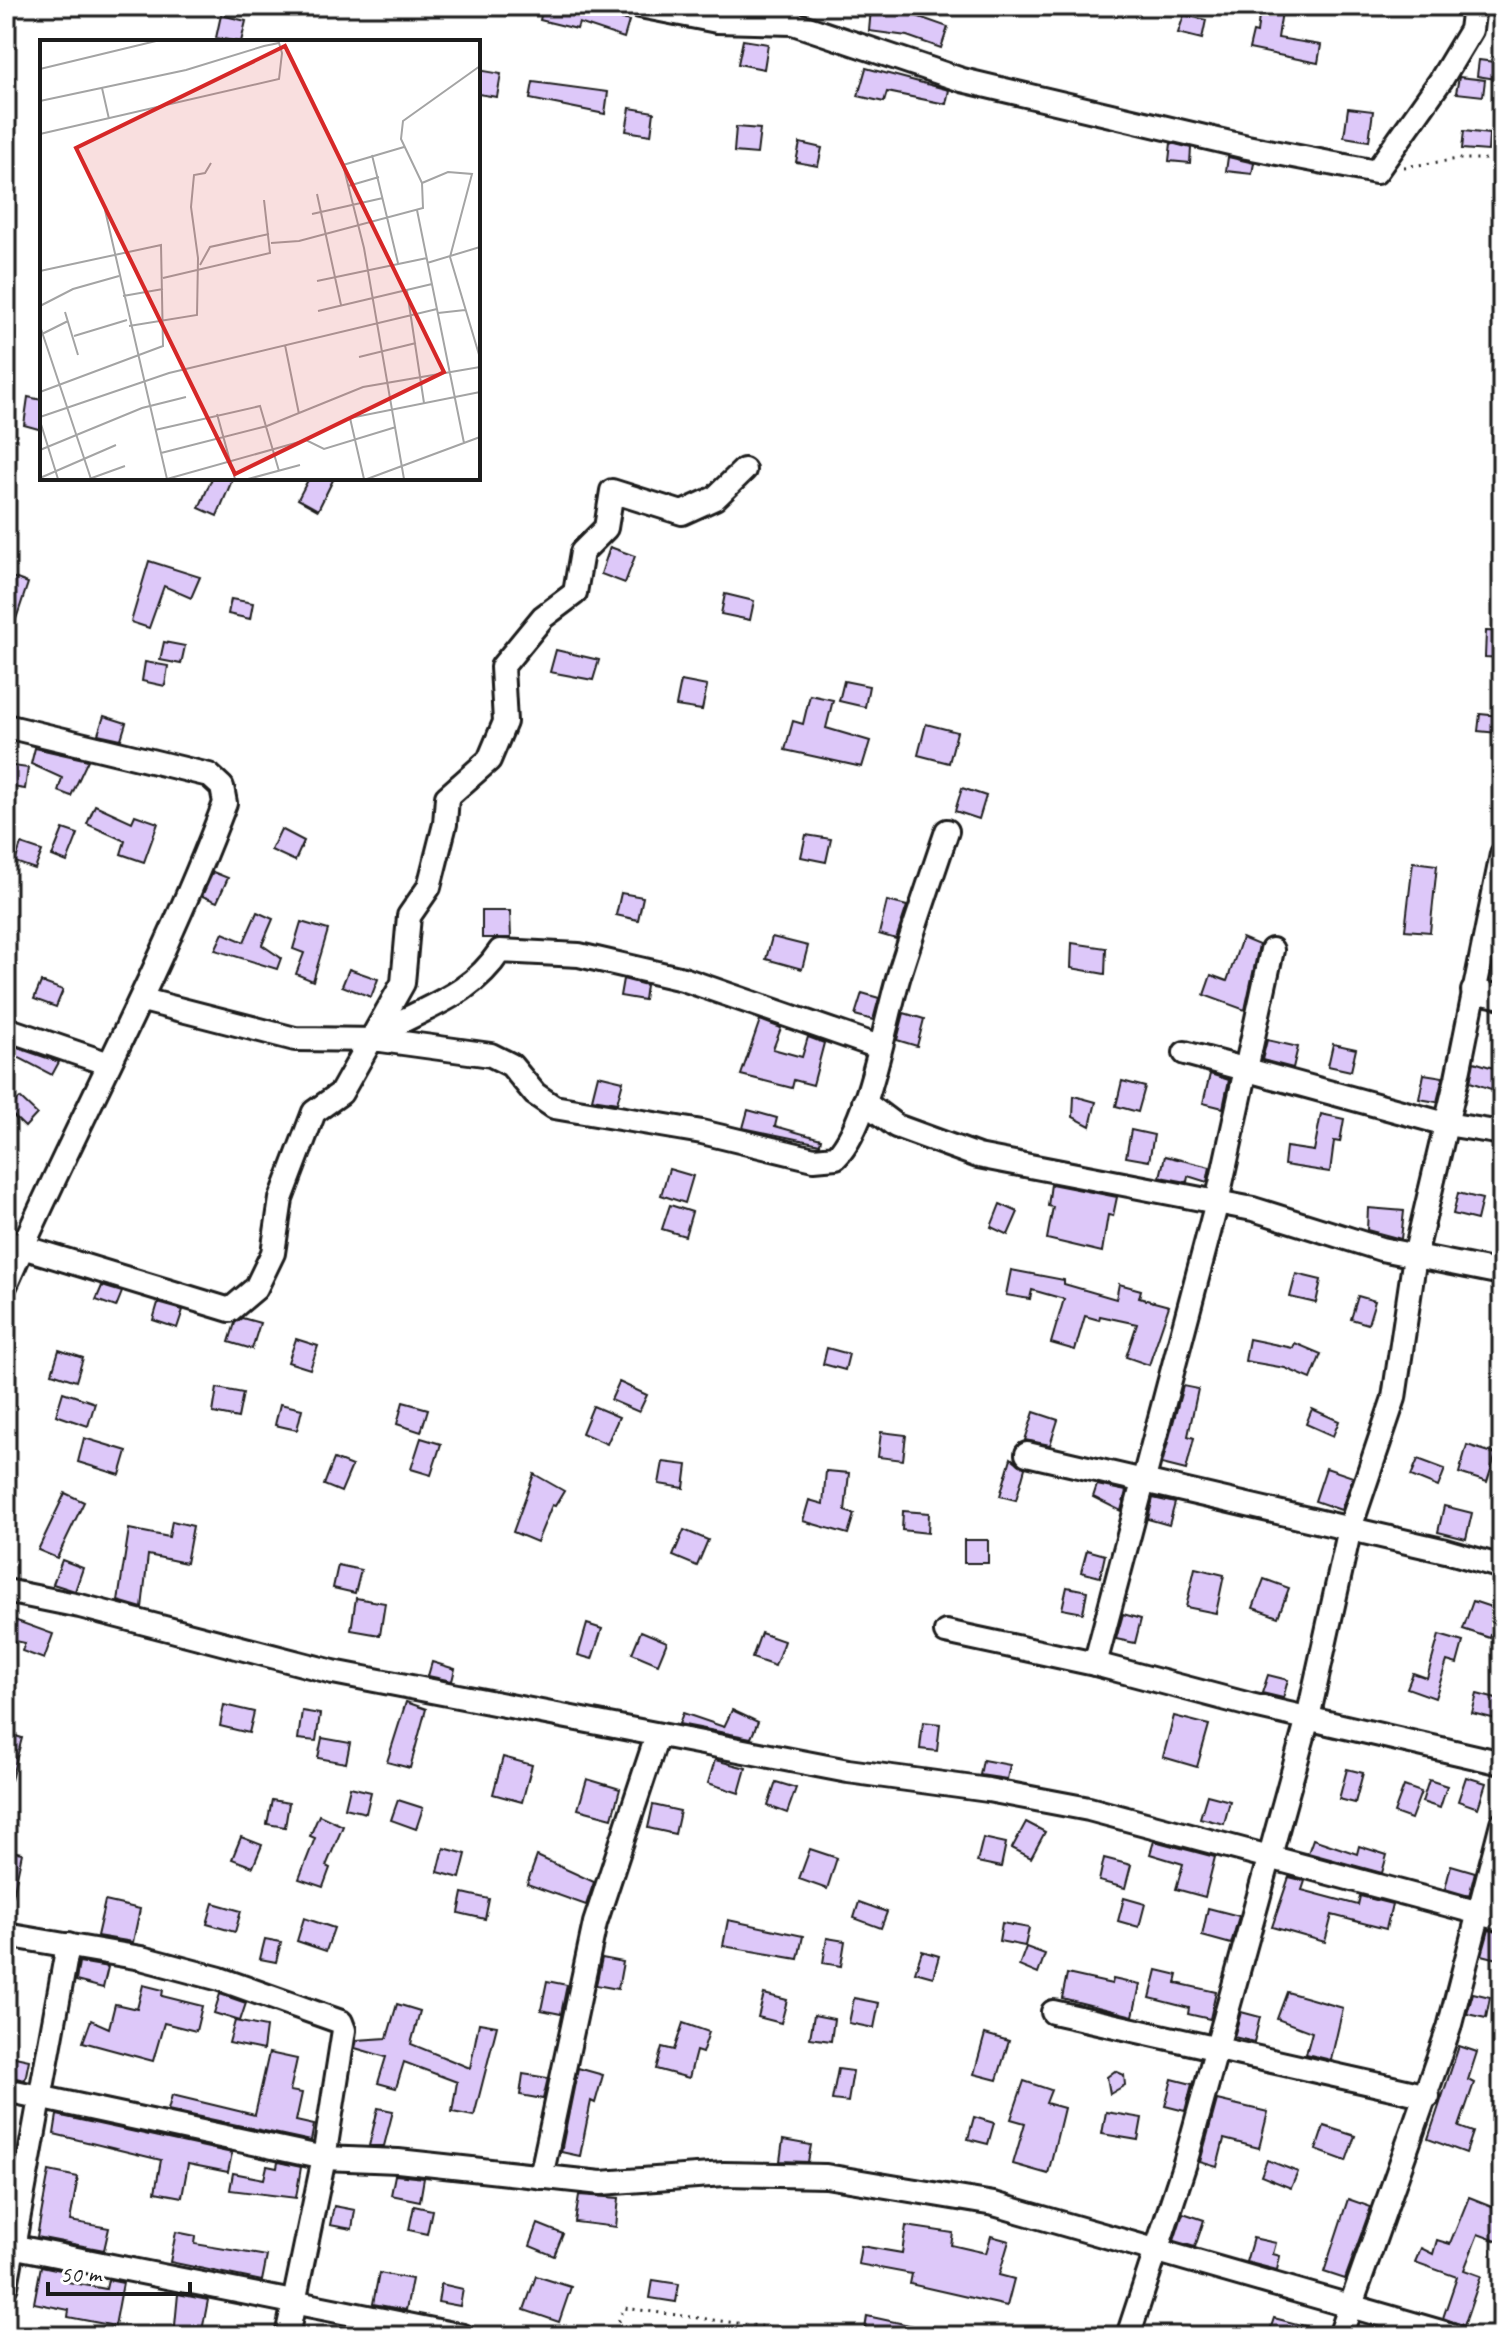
<svg xmlns="http://www.w3.org/2000/svg" width="1508" height="2342" viewBox="0 0 1508 2342" font-family="Caveat,sans-serif">
<style>
.building{fill:#ddc8f9;stroke:#1c1c1c;stroke-width:2}
.lines{fill:none;stroke-linecap:round;stroke-linejoin:round}
.minor-casing{stroke:#1c1c1c;stroke-width:28}
.path{stroke:#1c1c1c;stroke-width:3;stroke-dasharray:2 6;stroke-linecap:butt}
.minor{stroke:#fff;stroke-width:22}
.inset-road{fill:none;stroke:#a4a4a4;stroke-width:2}
.view{fill:#d62828;fill-opacity:0.15;stroke:#d62828;stroke-width:4}
.inset-edge{fill:none;stroke:#1c1c1c;stroke-width:4}
</style>
<rect width="100%" height="100%" fill="#fff"/>
<filter id="ink" filterUnits="userSpaceOnUse"><feTurbulence type="fractalNoise" baseFrequency=".0125" numOctaves="2"/><feDisplacementMap in="SourceGraphic" scale="16" xChannelSelector="R" yChannelSelector="G"/><feConvolveMatrix kernelMatrix="1 2 1 2 8 2 1 2 1" color-interpolation-filters="sRGB"/></filter>
<g filter="url(#ink)">
<g class="building">
<path d="M543,6H582L629,21L624,38L579,23L577,29L540,20Z"/>
<path d="M1260,8L1282,11L1278,38L1321,45L1318,63L1249,49L1253,32L1257,33Z"/>
<path d="M871,9L908,13L948,27L941,48L907,36L869,31Z"/>
<path d="M221,15L246,21L241,42L216,38Z"/>
<path d="M1184,15L1206,20L1202,39L1178,33Z"/>
<path d="M743,40L768,44L764,69L738,64Z"/>
<path d="M1479,60L1502,63V80L1477,76Z"/>
<path d="M866,68L949,90L946,104L887,92L884,102L858,96Z"/>
<path d="M478,70L501,74L497,97L478,94Z"/>
<path d="M1459,77L1485,80L1483,96L1456,93Z"/>
<path d="M533,82L608,92L605,114L530,99Z"/>
<path d="M630,108L654,112L651,135L626,131Z"/>
<path d="M1348,108L1373,111L1369,141L1344,137Z"/>
<path d="M736,127L760,129L757,154L734,152Z"/>
<path d="M1464,131L1489,134L1488,151L1462,149Z"/>
<path d="M800,143L822,148L818,166L796,162Z"/>
<path d="M1171,143L1191,148L1190,163L1169,161Z"/>
<path d="M1228,157L1254,163L1252,174L1226,171Z"/>
<path d="M28,397L42,400V430L24,425Z"/>
<path d="M212,478H233L217,516L199,508Z"/>
<path d="M309,478H334L318,510L298,499Z"/>
<path d="M610,547L635,556L625,583L601,574Z"/>
<path d="M149,561L200,577L191,598L164,586L149,628L131,622Z"/>
<path d="M6,575L28,583L9,640L6,639Z"/>
<path d="M725,594L754,601L750,620L721,614Z"/>
<path d="M231,599L253,603L250,619L228,614Z"/>
<path d="M1486,631L1502,632V658L1485,657Z"/>
<path d="M164,642L185,646L181,664L160,660Z"/>
<path d="M556,650L599,660L593,680L550,672Z"/>
<path d="M145,662L168,666L165,686L142,681Z"/>
<path d="M681,681L707,686L702,710L676,706Z"/>
<path d="M844,681L869,686L865,707L839,701Z"/>
<path d="M810,695L833,700L826,728L870,741L862,767L785,750L793,721L803,724Z"/>
<path d="M1480,714L1500,716L1498,733L1478,731Z"/>
<path d="M104,716L126,723L121,739L98,734Z"/>
<path d="M926,724L957,732L949,763L918,755Z"/>
<path d="M35,748L88,760L71,796L58,791L62,778L31,764Z"/>
<path d="M6,765L28,768L25,789L6,786Z"/>
<path d="M962,788L986,796L979,819L955,811Z"/>
<path d="M95,805L132,822L135,815L158,823L144,862L121,854L125,841L87,824Z"/>
<path d="M63,829L78,834L67,862L52,856Z"/>
<path d="M281,829L304,841L295,861L271,850Z"/>
<path d="M806,835L831,839L826,862L801,857Z"/>
<path d="M21,844L42,851L35,869L15,862Z"/>
<path d="M1413,862L1437,865L1430,932L1405,930Z"/>
<path d="M213,872L228,878L217,902L202,896Z"/>
<path d="M621,893L643,897L638,920L616,915Z"/>
<path d="M887,901L907,906L896,939L879,934Z"/>
<path d="M482,911H510L511,938H482Z"/>
<path d="M257,912L273,919L262,945L281,958L277,969L215,950L223,933L244,942Z"/>
<path d="M301,922L328,930L313,981L296,974L304,953L293,949Z"/>
<path d="M772,937L808,946L802,969L766,959Z"/>
<path d="M1242,938L1259,945L1245,1010L1204,995L1211,975L1227,981Z"/>
<path d="M1072,943L1106,948L1105,974L1071,968Z"/>
<path d="M349,969L378,979L371,997L342,986Z"/>
<path d="M623,979L646,985L644,1000L620,996Z"/>
<path d="M41,982L63,990L56,1007L34,999Z"/>
<path d="M862,993L879,998L873,1020L855,1015Z"/>
<path d="M904,1013L924,1019L917,1046L897,1040Z"/>
<path d="M760,1020L781,1028L773,1049L802,1057L808,1037L824,1043L813,1085L794,1080L792,1088L741,1075Z"/>
<path d="M1267,1040L1298,1047L1293,1068L1262,1060Z"/>
<path d="M6,1044L59,1062L52,1075L6,1051Z"/>
<path d="M1333,1044L1356,1049L1351,1071L1328,1066Z"/>
<path d="M1474,1062L1500,1070L1494,1090L1470,1082Z"/>
<path d="M1210,1074L1229,1080L1223,1108L1203,1103Z"/>
<path d="M1424,1074L1443,1077L1437,1102L1419,1099Z"/>
<path d="M598,1075L623,1081L617,1103L592,1099Z"/>
<path d="M1122,1081L1145,1087L1138,1112L1116,1106Z"/>
<path d="M1074,1096L1096,1102L1090,1126L1073,1117Z"/>
<path d="M20,1098L37,1114L25,1127L7,1110Z"/>
<path d="M748,1110L777,1118L775,1126L821,1139L820,1144L743,1128Z"/>
<path d="M1321,1114L1344,1119L1340,1142L1334,1141L1330,1172L1284,1165L1286,1147L1314,1151Z"/>
<path d="M1131,1130L1154,1135L1149,1161L1126,1157Z"/>
<path d="M1165,1156L1210,1167L1207,1182L1188,1176L1187,1182L1160,1177Z"/>
<path d="M669,1169L693,1176L685,1203L661,1195Z"/>
<path d="M1051,1184L1117,1197L1113,1216L1108,1215L1102,1252L1047,1239L1053,1207L1048,1206Z"/>
<path d="M1458,1193L1482,1199L1477,1220L1453,1214Z"/>
<path d="M1000,1204L1018,1212L1008,1235L991,1227Z"/>
<path d="M670,1205L692,1212L685,1236L662,1229Z"/>
<path d="M1368,1208L1404,1211L1401,1239L1367,1230Z"/>
<path d="M1011,1270L1064,1280V1284L1116,1299L1119,1284L1141,1290L1139,1298L1169,1306L1149,1365L1126,1357L1137,1324L1100,1316L1099,1320L1085,1316L1075,1350L1051,1343L1064,1299L1032,1290L1030,1299L1006,1295Z"/>
<path d="M1296,1274L1321,1280L1316,1303L1290,1297Z"/>
<path d="M102,1286L122,1292L116,1307L96,1300Z"/>
<path d="M1358,1296L1375,1301L1368,1324L1351,1319Z"/>
<path d="M158,1303L183,1310L177,1328L153,1320Z"/>
<path d="M242,1318L260,1323L252,1349L229,1342L235,1323Z"/>
<path d="M296,1339L318,1346L310,1369L288,1362Z"/>
<path d="M1249,1339L1293,1348L1295,1343L1321,1354L1311,1379L1285,1368L1245,1361Z"/>
<path d="M827,1348L849,1354L845,1370L823,1364Z"/>
<path d="M59,1350L83,1358L76,1381L52,1373Z"/>
<path d="M619,1382L647,1395L639,1412L611,1400Z"/>
<path d="M1183,1386L1198,1389L1188,1436L1194,1438L1186,1470L1162,1464Z"/>
<path d="M217,1388L243,1393L238,1418L213,1413Z"/>
<path d="M63,1392L95,1403L88,1426L56,1415Z"/>
<path d="M403,1402L428,1409L421,1432L397,1424Z"/>
<path d="M280,1404L302,1409L297,1430L275,1425Z"/>
<path d="M593,1406L619,1417L607,1444L582,1433Z"/>
<path d="M1312,1409L1339,1421L1333,1436L1306,1424Z"/>
<path d="M1034,1412L1058,1420L1050,1445L1025,1440Z"/>
<path d="M881,1432L906,1435L903,1460L878,1457Z"/>
<path d="M84,1438L127,1451L120,1475L78,1462Z"/>
<path d="M421,1438L441,1444L431,1475L411,1469Z"/>
<path d="M1467,1445L1496,1454L1487,1482L1459,1473Z"/>
<path d="M1011,1458L1025,1468L1016,1500L1000,1496Z"/>
<path d="M334,1459L352,1466L341,1492L324,1485Z"/>
<path d="M1418,1459L1445,1469L1438,1487L1411,1476Z"/>
<path d="M663,1462L687,1465L684,1488L659,1484Z"/>
<path d="M1326,1468L1353,1477L1341,1510L1315,1501Z"/>
<path d="M826,1471L849,1473L845,1511L854,1514L848,1534L803,1521L809,1500L823,1504Z"/>
<path d="M534,1474L564,1491L555,1506L552,1505L537,1542L513,1532Z"/>
<path d="M1097,1485L1126,1491L1121,1511L1093,1497Z"/>
<path d="M65,1493L84,1502L57,1558L38,1550Z"/>
<path d="M1153,1498L1175,1503L1169,1525L1148,1519Z"/>
<path d="M1444,1506L1472,1513L1466,1539L1438,1532Z"/>
<path d="M903,1511L929,1513L928,1533L902,1530Z"/>
<path d="M172,1521L193,1526L186,1563L148,1555L142,1608L118,1601L129,1529L169,1537Z"/>
<path d="M684,1530L708,1540L697,1566L673,1556Z"/>
<rect x="964" y="1540" width="24" height="23"/>
<path d="M1087,1550L1105,1555L1100,1577L1081,1572Z"/>
<path d="M62,1560L83,1568L75,1591L53,1584Z"/>
<path d="M338,1565L361,1570L355,1593L333,1588Z"/>
<path d="M1195,1568L1224,1575L1216,1613L1186,1607Z"/>
<path d="M1264,1579L1289,1588L1278,1617L1253,1608Z"/>
<path d="M1067,1587L1087,1591L1083,1613L1062,1609Z"/>
<path d="M356,1598L385,1603L380,1635L351,1630Z"/>
<path d="M1473,1601L1500,1610L1490,1638L1463,1629Z"/>
<path d="M1123,1614L1141,1619L1135,1643L1116,1639Z"/>
<path d="M6,1617L53,1634L44,1659L22,1651L25,1643L6,1639Z"/>
<path d="M587,1624L602,1629L592,1659L578,1655Z"/>
<path d="M641,1631L667,1642L658,1664L632,1653Z"/>
<path d="M761,1633L784,1641L775,1666L752,1658Z"/>
<path d="M1439,1635L1463,1642L1457,1664L1447,1661L1435,1698L1407,1688L1413,1673L1427,1678Z"/>
<path d="M432,1662L455,1669L452,1681L428,1676Z"/>
<path d="M1268,1675L1288,1680L1283,1698L1262,1693Z"/>
<path d="M1477,1694L1500,1700L1496,1719L1472,1713Z"/>
<path d="M406,1702L426,1709L410,1768L387,1762Z"/>
<path d="M224,1705L254,1712L249,1733L220,1726Z"/>
<path d="M732,1710L758,1722L751,1738L679,1724L683,1713L724,1727Z"/>
<path d="M302,1711L320,1714L316,1741L298,1739Z"/>
<path d="M1174,1716L1209,1725L1197,1767L1163,1757Z"/>
<path d="M923,1722L940,1724L937,1751L920,1749Z"/>
<path d="M6,1733L22,1738L11,1780H6Z"/>
<path d="M322,1738L350,1743L346,1763L318,1758Z"/>
<path d="M503,1757L532,1765L522,1802L493,1794Z"/>
<path d="M715,1760L746,1768L739,1793L708,1783Z"/>
<path d="M983,1760L1010,1765L1007,1779L980,1775Z"/>
<path d="M1347,1769L1363,1773L1355,1803L1339,1799Z"/>
<path d="M1466,1777L1486,1783L1478,1808L1458,1801Z"/>
<path d="M587,1779L620,1789L612,1818L578,1809Z"/>
<path d="M1429,1780L1447,1786L1440,1808L1422,1802Z"/>
<path d="M776,1782L796,1788L787,1813L768,1806Z"/>
<path d="M1404,1786L1421,1792L1411,1819L1394,1813Z"/>
<path d="M350,1787L371,1792L366,1813L345,1808Z"/>
<path d="M1207,1795L1230,1801L1224,1824L1200,1818Z"/>
<path d="M272,1800L289,1803L285,1827L267,1824Z"/>
<path d="M398,1800L423,1808L416,1829L391,1820Z"/>
<path d="M653,1805L680,1811L675,1834L648,1828Z"/>
<path d="M319,1815L343,1826L326,1866L330,1868L323,1887L299,1879L315,1838L310,1836Z"/>
<path d="M1026,1822L1045,1832L1031,1858L1012,1848Z"/>
<path d="M241,1837L262,1845L253,1867L232,1859Z"/>
<path d="M983,1838L1006,1843L1001,1867L977,1862Z"/>
<path d="M1313,1839L1357,1854L1359,1846L1387,1855L1382,1873L1308,1853Z"/>
<path d="M1154,1841L1215,1857L1205,1897L1176,1889L1183,1864L1150,1854Z"/>
<path d="M444,1848L466,1854L460,1878L438,1872Z"/>
<path d="M810,1849L837,1858L827,1889L799,1879Z"/>
<path d="M6,1850L22,1853L13,1896H6Z"/>
<path d="M537,1856L594,1882L586,1905L527,1884Z"/>
<path d="M1104,1858L1131,1865L1125,1888L1099,1881Z"/>
<path d="M1451,1865L1475,1872L1469,1896L1445,1889Z"/>
<path d="M1289,1877L1305,1881L1302,1890L1358,1905L1360,1896L1392,1904L1386,1929L1332,1915L1325,1942L1272,1927Z"/>
<path d="M463,1893L489,1899L485,1919L459,1913Z"/>
<path d="M1124,1898L1145,1904L1139,1927L1118,1921Z"/>
<path d="M105,1901L140,1909L133,1942L97,1936Z"/>
<path d="M859,1902L887,1912L881,1928L854,1918Z"/>
<path d="M213,1903L241,1911L235,1932L207,1924Z"/>
<path d="M1208,1908L1239,1916L1231,1944L1202,1936Z"/>
<path d="M304,1918L334,1928L326,1951L297,1941Z"/>
<path d="M728,1920L803,1936L798,1959L723,1946Z"/>
<path d="M1002,1923L1029,1928L1025,1946L999,1941Z"/>
<path d="M1489,1930L1502,1933V1960L1482,1955Z"/>
<path d="M827,1938L845,1941L841,1966L823,1963Z"/>
<path d="M265,1939L281,1942L276,1962L260,1959Z"/>
<path d="M1026,1947L1045,1954L1038,1974L1019,1966Z"/>
<path d="M922,1951L939,1956L933,1977L915,1972Z"/>
<path d="M602,1958L623,1962L618,1989L596,1985Z"/>
<path d="M79,1962L108,1967L103,1988L76,1981Z"/>
<path d="M1157,1970L1178,1975L1176,1983L1216,1992L1210,2019L1188,2014L1189,2008L1150,1998Z"/>
<path d="M1067,1974L1112,1984L1113,1979L1140,1985L1133,2016L1062,1998Z"/>
<path d="M547,1981L567,1985L561,2014L541,2010Z"/>
<path d="M143,1985L163,1990L162,1996L202,2006L196,2031L164,2023L153,2061L83,2042L91,2020L109,2028L115,2004L137,2009Z"/>
<path d="M1287,1992L1343,2008L1331,2060L1306,2054L1312,2032L1277,2019Z"/>
<path d="M1473,1993L1490,1997L1486,2018L1467,2014Z"/>
<path d="M220,1994L246,2003L240,2021L214,2013Z"/>
<path d="M764,1994L787,2000L781,2023L758,2017Z"/>
<path d="M854,1998L879,2003L874,2028L849,2023Z"/>
<path d="M397,2004L420,2011L411,2044L470,2068L479,2023L497,2026L474,2116L452,2112L457,2082L404,2062L396,2088L378,2083L386,2057L355,2048L357,2040L387,2038Z"/>
<path d="M1241,2012L1260,2017L1254,2042L1234,2037Z"/>
<path d="M814,2015L834,2019L831,2041L810,2038Z"/>
<path d="M235,2021L266,2027L263,2050L229,2043Z"/>
<path d="M683,2023L709,2032L702,2053L696,2051L689,2078L656,2069L662,2047L674,2050Z"/>
<path d="M985,2034L1009,2041L997,2080L974,2074Z"/>
<path d="M1459,2046L1477,2052L1468,2080L1474,2083L1459,2127L1473,2132L1466,2153L1428,2139Z"/>
<path d="M269,2053L297,2059L290,2091L302,2093L296,2121L314,2125L311,2141L168,2110L172,2095L255,2115Z"/>
<path d="M6,2055L29,2060L25,2080L6,2076Z"/>
<path d="M578,2068L603,2075L595,2103L591,2101L580,2156L561,2152Z"/>
<path d="M838,2069L853,2071L848,2102L832,2100Z"/>
<path d="M1115,2071L1124,2075L1125,2085L1110,2094L1107,2077Z"/>
<path d="M523,2074L548,2078L543,2099L520,2095Z"/>
<path d="M1172,2079L1192,2084L1185,2111L1165,2106Z"/>
<path d="M1024,2081L1051,2090L1046,2103L1064,2108L1048,2174L1013,2164L1025,2123L1011,2119Z"/>
<path d="M1217,2100L1268,2112L1259,2148L1224,2139L1217,2167L1200,2162Z"/>
<path d="M378,2108L393,2111L384,2146H369Z"/>
<path d="M1106,2112L1142,2118L1138,2140L1102,2134Z"/>
<path d="M57,2115L232,2153L228,2172L188,2164L182,2197L155,2192L161,2160L54,2134Z"/>
<path d="M974,2117L994,2123L988,2144L968,2139Z"/>
<path d="M1324,2126L1355,2136L1346,2161L1316,2150Z"/>
<path d="M783,2140L811,2145L808,2162L780,2161Z"/>
<path d="M1267,2160L1298,2172L1291,2188L1261,2176Z"/>
<path d="M278,2162L301,2167L296,2198L230,2190L233,2173L264,2179L267,2166L277,2168Z"/>
<path d="M49,2171L78,2177L70,2221L109,2228L104,2250L37,2237Z"/>
<path d="M395,2175L424,2178L420,2201L391,2195Z"/>
<path d="M579,2195L619,2198L616,2227L575,2222Z"/>
<path d="M1469,2197L1502,2210V2243L1478,2234L1464,2270L1481,2276L1464,2326L1443,2318L1457,2277L1415,2262L1421,2248L1433,2254L1437,2240L1450,2244Z"/>
<path d="M1348,2199L1371,2207L1345,2279L1324,2272Z"/>
<path d="M334,2206L355,2210L352,2229L330,2225Z"/>
<path d="M414,2206L432,2210L427,2234L409,2230Z"/>
<path d="M1183,2213L1204,2220L1195,2247L1174,2241Z"/>
<path d="M538,2224L563,2234L554,2256L530,2246Z"/>
<path d="M906,2226L953,2233L951,2245L986,2253L991,2236L1009,2241L999,2275L1014,2279L1007,2306L910,2284L912,2274L858,2264L861,2246L902,2253Z"/>
<path d="M176,2232L196,2236L195,2244L267,2256L262,2281L170,2262Z"/>
<path d="M1253,2238L1276,2243L1273,2254L1280,2256L1277,2270L1246,2262Z"/>
<path d="M41,2266L70,2272L68,2282L106,2289L108,2280L123,2283L115,2326L68,2317L69,2310L34,2303Z"/>
<path d="M379,2273L412,2279L406,2310L373,2304Z"/>
<path d="M536,2276L571,2287L559,2322L524,2310Z"/>
<path d="M653,2280L679,2284L676,2302L650,2298Z"/>
<path d="M441,2284L463,2289L460,2306L438,2302Z"/>
<path d="M178,2294L208,2300L201,2336H174Z"/>
<path d="M867,2316L923,2328L922,2336H864Z"/>
<path d="M1274,2318L1324,2331V2336H1268Z"/>
</g>
<g class="lines">
<g class="minor-casing">
<g id="minor">
<path d="M640,6L717,21L793,23L962,80L1247,147L1376,172L1441,80L1471,30L1474,6"/>
<path d="M6,726L209,775L222,787L225,803C162,970 77,1122 6,1284"/>
<path d="M1473,991L1502,997"/>
<path d="M143,1000L295,1039L381,1040L491,1055L511,1065L535,1094L554,1107L702,1132L814,1159L836,1157C869,1124 885,1020 900,972C915,925 931,878 947,831"/>
<path d="M6,1029L109,1064"/>
<path d="M377,1035C424,1006 468,999 500,951L579,955L683,979L879,1047"/>
<path d="M1185,1053L1446,1124L1502,1133"/>
<path d="M864,1102L896,1126L978,1156L1253,1209L1381,1249L1502,1273"/>
<path d="M6,1242L230,1310L256,1288L273,1253L281,1199L314,1112L341,1093L403,983L409,916L429,887L445,824L447,797L489,760L505,722L502,667L543,617L575,593L582,552L606,528L612,491L682,513L715,498L744,470"/>
<path d="M1027,1454L1446,1551L1502,1567"/>
<path d="M6,1591L80,1606L333,1672L848,1771L988,1790L1089,1809L1502,1919"/>
<path d="M946,1632L1095,1664L1250,1705L1502,1763"/>
<path d="M1095,1664L1217,1202L1272,950"/>
<path d="M6,1935L141,1958L220,1979L341,2022L344,2030L324,2158L287,2336"/>
<path d="M1053,2012L1428,2096"/>
<path d="M6,2090L324,2158L398,2161L601,2183L724,2174L826,2176L994,2204L1455,2336"/>
<path d="M541,2177L595,1923L657,1736"/>
<path d="M6,2245L463,2336"/>
<path d="M6,2286L68,1945"/>
<path d="M1128,2336L1185,2163L1308,1718L1350,1528L1394,1398L1415,1256L1457,1078L1502,854"/>
<path d="M1340,2336L1449,2028L1502,1823"/>
</g>
</g>
<g class="path">
<path d="M1404,167L1459,159H1502"/>
<path d="M612,2336L624,2308L766,2327L809,2329L820,2336"/>
</g>
<use href="#minor" class="minor"/>
</g>
</g>
<g transform="translate(40 40)">
<rect width="440" height="440" fill="#fff"/>
<path class="inset-road" d="M0,29L116,1M62,48L69,79M0,61L146,30L224,6L239,3L242,13L239,39L0,94M332,115L358,223M382,143L408,132L432,134L410,217L440,318M308,146L339,137M277,154L301,265M65,170L127,439M377,170L424,403M272,174L343,158M231,203L259,201L383,168L382,143L361,99L363,81L440,26M387,223L440,207M160,225L170,207L229,194M0,231L121,205L123,306L0,352M123,238L230,213L224,160M277,241L387,218M367,251L384,363M83,256L123,249M0,266L33,249L79,236M278,271L392,244M25,272L38,315M398,273L425,270M0,286L51,439M89,286L157,275L158,218L151,167L154,135L165,133L171,123M0,295L28,281M34,296L87,280M245,305L259,374M319,317L376,303M177,374L195,439M0,377L129,333L397,269M0,381L18,439M115,390L220,366L239,431M0,410L102,368L146,357M121,413L227,386L323,347L440,327M0,438L76,405M49,439L85,426M127,439L266,400L284,409L356,387M208,439L260,425M324,439L310,378L440,352M327,439L440,397M364,439L324,208L303,125L364,107"/>
<path class="view" d="M245,6L404,332L195,434L36,108Z"/>
<rect width="440" height="440" class="inset-edge"/>
</g>
<rect width="1508" height="2342" fill="none" stroke="#fff" stroke-width="32"/>
<rect x="16" y="16" width="1476" height="2310" fill="none" stroke="#1c1c1c" stroke-width="3" filter="url(#ink)"/>
<path d="M48 2282v12h142v-12" fill="none" stroke="#1c1c1c" stroke-width="4"/>
<text x="60" y="2282" font-size="24" fill="#1c1c1c" stroke="#ffffff" stroke-width="6" paint-order="stroke">50 m</text>
</svg>
